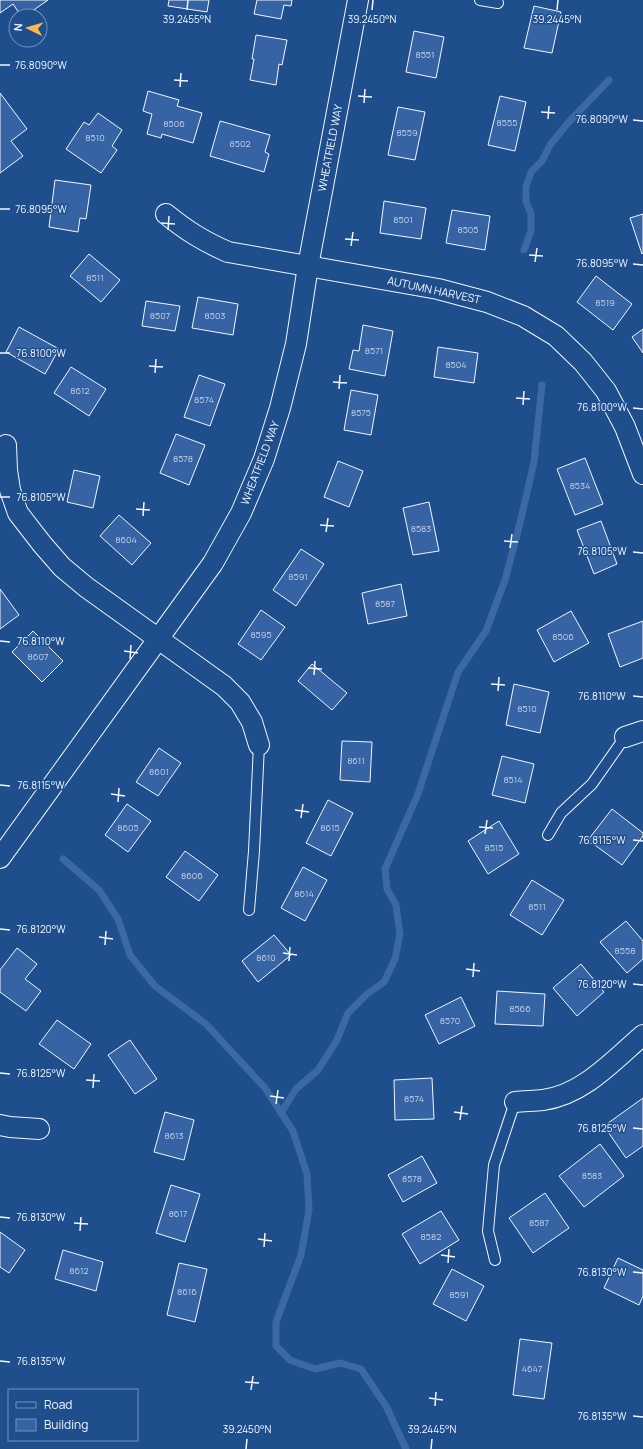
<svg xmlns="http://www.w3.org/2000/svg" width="643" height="1449" viewBox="0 0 643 1449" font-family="Manrope,sans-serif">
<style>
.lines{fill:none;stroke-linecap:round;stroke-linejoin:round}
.stream{stroke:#3b69a3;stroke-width:7}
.building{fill:#3563a3;stroke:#f2f6ff}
.lane-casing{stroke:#f2f6ff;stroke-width:12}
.street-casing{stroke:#f2f6ff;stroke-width:22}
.lane{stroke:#1f4e8c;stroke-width:10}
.street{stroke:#1f4e8c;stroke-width:20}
.ticks{fill:none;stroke:#f2f6ff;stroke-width:1.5}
.labels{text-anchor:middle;stroke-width:3;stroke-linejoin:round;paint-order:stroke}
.number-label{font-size:9px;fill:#c3d1e8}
.street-label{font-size:11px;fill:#f2f6ff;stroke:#1f4e8c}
.ticks-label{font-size:10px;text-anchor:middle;fill:#f2f6ff;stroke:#1f4e8c;stroke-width:3;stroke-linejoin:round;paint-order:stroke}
</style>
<rect width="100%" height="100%" fill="#1f4e8c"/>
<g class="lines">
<g class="stream">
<path d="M524,250L531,231V214L526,201V187L531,172L542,161L550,145L568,123L609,80"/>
<path d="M63,859L99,890L118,919L130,955L155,986L206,1024L265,1088L293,1131L307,1174L309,1210L301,1255L276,1322V1346L290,1360L315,1369L340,1363L361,1369L386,1406L406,1449"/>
<path d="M281,1113L296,1089L318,1070L337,1040L348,1013L367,994L384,982L395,959L400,934L396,905L387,889L385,869L418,794L458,672L486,631L505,580L520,523L534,462L542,385"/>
</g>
</g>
<g class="building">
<path d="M0,0H48L25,16H21L13,4L0,13Z"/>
<path d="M169,0H209L207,12L168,6Z"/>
<path d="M257,0H292L291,6L284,5L281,19L254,14Z"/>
<path d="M534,6L561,12L552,53L524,48Z"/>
<path d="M414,31L444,37L436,78L406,72Z"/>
<path d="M256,35L287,40L282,65L279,64L276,85L250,80L254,59H252Z"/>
<path d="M148,91L179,100L177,106L202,113L193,143L162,134L161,138L147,134L152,114L143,111Z"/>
<path d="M0,93L27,129L11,141L23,156L0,173Z"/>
<path d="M500,96L526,102L515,151L488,145Z"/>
<path d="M398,107L425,112L415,160L388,155Z"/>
<path d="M98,113L122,130L112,146L117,150L101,173L66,149L84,122L89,125Z"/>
<path d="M220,121L270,135L265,152L269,154L264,172L210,156Z"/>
<path d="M55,180L91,185L86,219L80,218L78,232L49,227Z"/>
<path d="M384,201L426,208L421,239L380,233Z"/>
<path d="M452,210L490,216L485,250L446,243Z"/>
<path d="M643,214V253L642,254L630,218Z"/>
<path d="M89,254L120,280L101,302L70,276Z"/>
<path d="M596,276L632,304L613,330L577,302Z"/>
<path d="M198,297L238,304L233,335L192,328Z"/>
<path d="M146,301L180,306L175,331L142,326Z"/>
<path d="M363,325L393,331L385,376L349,369L353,350L359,351Z"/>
<path d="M19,327L59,349L45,374L6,352Z"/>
<path d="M643,329V353L632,337Z"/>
<path d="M438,347L478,353L474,383L434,377Z"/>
<path d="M71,367L106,389L89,416L54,393Z"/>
<path d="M199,375L225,384L210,426L184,417Z"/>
<path d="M351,390L378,395L371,435L344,430Z"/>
<path d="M176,434L205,445L189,485L160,473Z"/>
<path d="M585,458L603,504L575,515L557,469Z"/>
<path d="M338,461L363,471L349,507L324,497Z"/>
<path d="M74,470L100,476L93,508L67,502Z"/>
<path d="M429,502L439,551L413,555L403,508Z"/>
<path d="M119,515L151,543L132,565L100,536Z"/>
<path d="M601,521L617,564L594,574L577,530Z"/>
<path d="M301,549L324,564L296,606L273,590Z"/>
<path d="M401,584L407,616L368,624L362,593Z"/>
<path d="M0,589L19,615L0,629Z"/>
<path d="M261,610L285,627L261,660L238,644Z"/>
<path d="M571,611L589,643L554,662L537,630Z"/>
<path d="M643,621V658L620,667L608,634Z"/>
<path d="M33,631L63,661L42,682L12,652Z"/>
<path d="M312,664L347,693L332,710L298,681Z"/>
<path d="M514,684L549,692L540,733L506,725Z"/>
<path d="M342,741L372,742L370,782L340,780Z"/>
<path d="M159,748L181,763L158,796L136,782Z"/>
<path d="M502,756L534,764L525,803L492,795Z"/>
<path d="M328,800L353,813L331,856L306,843Z"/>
<path d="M127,804L151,821L128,852L105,835Z"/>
<path d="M612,809L643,833V836L622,865L588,840Z"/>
<path d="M499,821L519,854L488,874L468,841Z"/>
<path d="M185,851L218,875L199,901L166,877Z"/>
<path d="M303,867L327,880L305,921L281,908Z"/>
<path d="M532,880L564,900L542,935L510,915Z"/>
<path d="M626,921L643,941V959L627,973L600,942Z"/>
<path d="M274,935L291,955L258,982L242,961Z"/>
<path d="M17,948L37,964L25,979L41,991L26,1011L0,992V970Z"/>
<path d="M581,964L604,992L577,1016L553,988Z"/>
<path d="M497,991L545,994L543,1026L495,1024Z"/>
<path d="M461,997L475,1026L439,1044L425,1015Z"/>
<path d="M57,1020L91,1044L74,1069L39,1044Z"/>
<path d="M130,1040L157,1079L135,1094L108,1055Z"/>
<path d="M432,1078L434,1119L395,1120L394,1080Z"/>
<path d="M643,1098V1146L626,1158L604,1126Z"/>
<path d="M165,1112L194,1120L184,1160L154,1152Z"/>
<path d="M600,1144L624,1176L584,1207L559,1176Z"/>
<path d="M422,1156L437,1183L403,1202L388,1175Z"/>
<path d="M171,1185L200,1194L185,1242L156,1233Z"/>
<path d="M545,1193L569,1228L533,1253L509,1218Z"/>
<path d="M441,1211L459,1240L420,1264L402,1234Z"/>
<path d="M0,1232L25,1250L9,1273L0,1267Z"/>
<path d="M63,1250L103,1262L96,1291L55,1279Z"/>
<path d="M618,1258L643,1270V1296L639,1305L604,1288Z"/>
<path d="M179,1263L207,1269L195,1322L167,1315Z"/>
<path d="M452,1269L484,1286L466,1321L433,1304Z"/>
<path d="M520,1339L552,1343L544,1399L513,1395Z"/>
</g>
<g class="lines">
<g class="lane-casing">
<g id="lane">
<path d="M480,0L498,3"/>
<path d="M548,835L561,813L592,784L625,737"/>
<path d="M249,910L254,851L259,745"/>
<path d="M495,1260L488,1231L494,1165L515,1102"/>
</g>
</g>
<g class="street-casing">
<g id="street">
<path d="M166,214C187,231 203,241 228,252L438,289L487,302L523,316L556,336L583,362L606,391L625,427L643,474"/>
<path d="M6,445L7,470L10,490L18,513L42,544L62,567L86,587L224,686L240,702L252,722L259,745"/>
<path d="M625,737L643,731"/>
<path d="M0,858L213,563L241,513L264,459L280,408L296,344L308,266L358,0"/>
<path d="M515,1102C524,1101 534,1101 543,1100C583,1095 614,1060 643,1035"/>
<path d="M0,1125L10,1127L39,1129"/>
</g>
</g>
<use href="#lane" class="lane"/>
<use href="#street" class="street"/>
</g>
<path class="ticks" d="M187,10L188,0M372,10L373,0M557,10L558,0M0,65H10M174,80L188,81M180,87L181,73M358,96L372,97M364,103L365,89M541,112L555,113M548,119L549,106M633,120L643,121M0,209H10M161,223L175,224M168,230L169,216M345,239L359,240M351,246L353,232M529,255L543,256M535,262L537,248M633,264L643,265M0,353H10M149,366L163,367M155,373L156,359M333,382L347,383M339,389L340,375M516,398L530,399M523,405L524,391M633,408L643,409M0,497H10M136,509L150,510M143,516L144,502M320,525L334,526M326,532L328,518M504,541L518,542M510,548L512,534M633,552L643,553M0,641L10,642M124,651L138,653M130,659L131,645M308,668L322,669M314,675L315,661M491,684L505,685M498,691L499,677M633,696L643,697M0,785L10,786M111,794L125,796M118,802L119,788M295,810L309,812M301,818L303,804M479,827L493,828M485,834L487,820M633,840L643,841M0,929L10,930M99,937L113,939M105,945L106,931M283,953L297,955M289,961L290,947M466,969L480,971M473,977L474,963M633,984L643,985M0,1073L10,1074M86,1080L100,1081M93,1088L94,1074M270,1096L284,1098M276,1104L278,1090M454,1112L468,1114M460,1120L462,1106M633,1128L643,1129M0,1217L10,1218M74,1223L88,1224M80,1231L81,1217M258,1239L272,1241M264,1247L265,1233M441,1255L455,1257M448,1263L449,1249M633,1272L643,1273M0,1361L10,1362M245,1382L259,1383M251,1390L253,1376M429,1398L443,1400M435,1406L436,1392M633,1416L643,1417M246,1449L247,1439M431,1449L432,1439"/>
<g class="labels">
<g class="number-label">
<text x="425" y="58">8551</text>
<text x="507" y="126">8555</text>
<text x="174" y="127">8506</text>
<text x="407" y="136">8559</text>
<text x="95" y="141">8510</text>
<text x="240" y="147">8502</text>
<text x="403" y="223">8501</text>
<text x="468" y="233">8505</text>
<text x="95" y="281">8511</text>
<text x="605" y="306">8519</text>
<text x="160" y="319">8507</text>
<text x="215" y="319">8503</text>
<text x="374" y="354">8571</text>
<text x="456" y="368">8504</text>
<text x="80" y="394">8612</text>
<text x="204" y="403">8574</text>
<text x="361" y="416">8575</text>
<text x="183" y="462">8578</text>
<text x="580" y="489">8534</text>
<text x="421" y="532">8583</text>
<text x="126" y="543">8604</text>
<text x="298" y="580">8591</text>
<text x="385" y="607">8587</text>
<text x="261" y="638">8595</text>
<text x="563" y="640">8506</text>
<text x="38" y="660">8607</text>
<text x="527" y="712">8510</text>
<text x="356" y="764">8611</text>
<text x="159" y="775">8601</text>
<text x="513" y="783">8514</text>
<text x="128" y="831">8605</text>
<text x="330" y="831">8615</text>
<text x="494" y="851">8515</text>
<text x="192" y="879">8606</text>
<text x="304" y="897">8614</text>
<text x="537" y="910">8511</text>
<text x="625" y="954">8558</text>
<text x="266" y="961">8610</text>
<text x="520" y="1012">8566</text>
<text x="450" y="1024">8570</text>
<text x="414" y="1102">8574</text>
<text x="174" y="1139">8613</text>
<text x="592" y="1179">8583</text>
<text x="412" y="1182">8578</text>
<text x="178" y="1217">8617</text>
<text x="539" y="1226">8587</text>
<text x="431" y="1240">8582</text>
<text x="79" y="1274">8612</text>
<text x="187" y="1295">8616</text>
<text x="459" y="1298">8591</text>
<text x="532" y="1372">4647</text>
</g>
<g class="street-label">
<text transform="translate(330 148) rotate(-79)" y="4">WHEATFIELD WAY</text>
<text transform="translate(434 290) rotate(12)" y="4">AUTUMN HARVEST</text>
<text transform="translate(260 463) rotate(-69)" y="4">WHEATFIELD WAY</text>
</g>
</g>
<g class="ticks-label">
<text x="187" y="23">39.2455°N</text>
<text x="372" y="23">39.2450°N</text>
<text x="557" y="23">39.2445°N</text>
<text x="41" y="69">76.8090°W</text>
<text x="602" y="123">76.8090°W</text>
<text x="41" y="213">76.8095°W</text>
<text x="602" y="267">76.8095°W</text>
<text x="41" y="357">76.8100°W</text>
<text x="602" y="411">76.8100°W</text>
<text x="41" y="501">76.8105°W</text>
<text x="602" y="555">76.8105°W</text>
<text x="41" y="645">76.8110°W</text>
<text x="602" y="700">76.8110°W</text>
<text x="41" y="789">76.8115°W</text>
<text x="602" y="844">76.8115°W</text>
<text x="41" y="933">76.8120°W</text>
<text x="602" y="988">76.8120°W</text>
<text x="41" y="1077">76.8125°W</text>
<text x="602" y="1132">76.8125°W</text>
<text x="41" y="1221">76.8130°W</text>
<text x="602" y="1276">76.8130°W</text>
<text x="41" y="1365">76.8135°W</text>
<text x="602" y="1420">76.8135°W</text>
<text x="247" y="1433">39.2450°N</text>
<text x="432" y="1433">39.2445°N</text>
</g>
<rect x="8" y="1389" width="130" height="52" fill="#1f4e8c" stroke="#7391ba"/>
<rect x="16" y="1402" width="20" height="6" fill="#1f4e8c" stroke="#7391ba"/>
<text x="44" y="1409" font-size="12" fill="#f2f6ff">Road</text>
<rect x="16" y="1419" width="20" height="12" fill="#3563a3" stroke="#7391ba"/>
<text x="44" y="1429" font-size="12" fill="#f2f6ff">Building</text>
<g transform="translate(28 28) rotate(275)"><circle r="19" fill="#1f4e8c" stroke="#7391ba"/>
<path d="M0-3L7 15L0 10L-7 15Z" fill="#ffb74d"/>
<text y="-6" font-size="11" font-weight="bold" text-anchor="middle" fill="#f2f6ff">N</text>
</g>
</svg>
